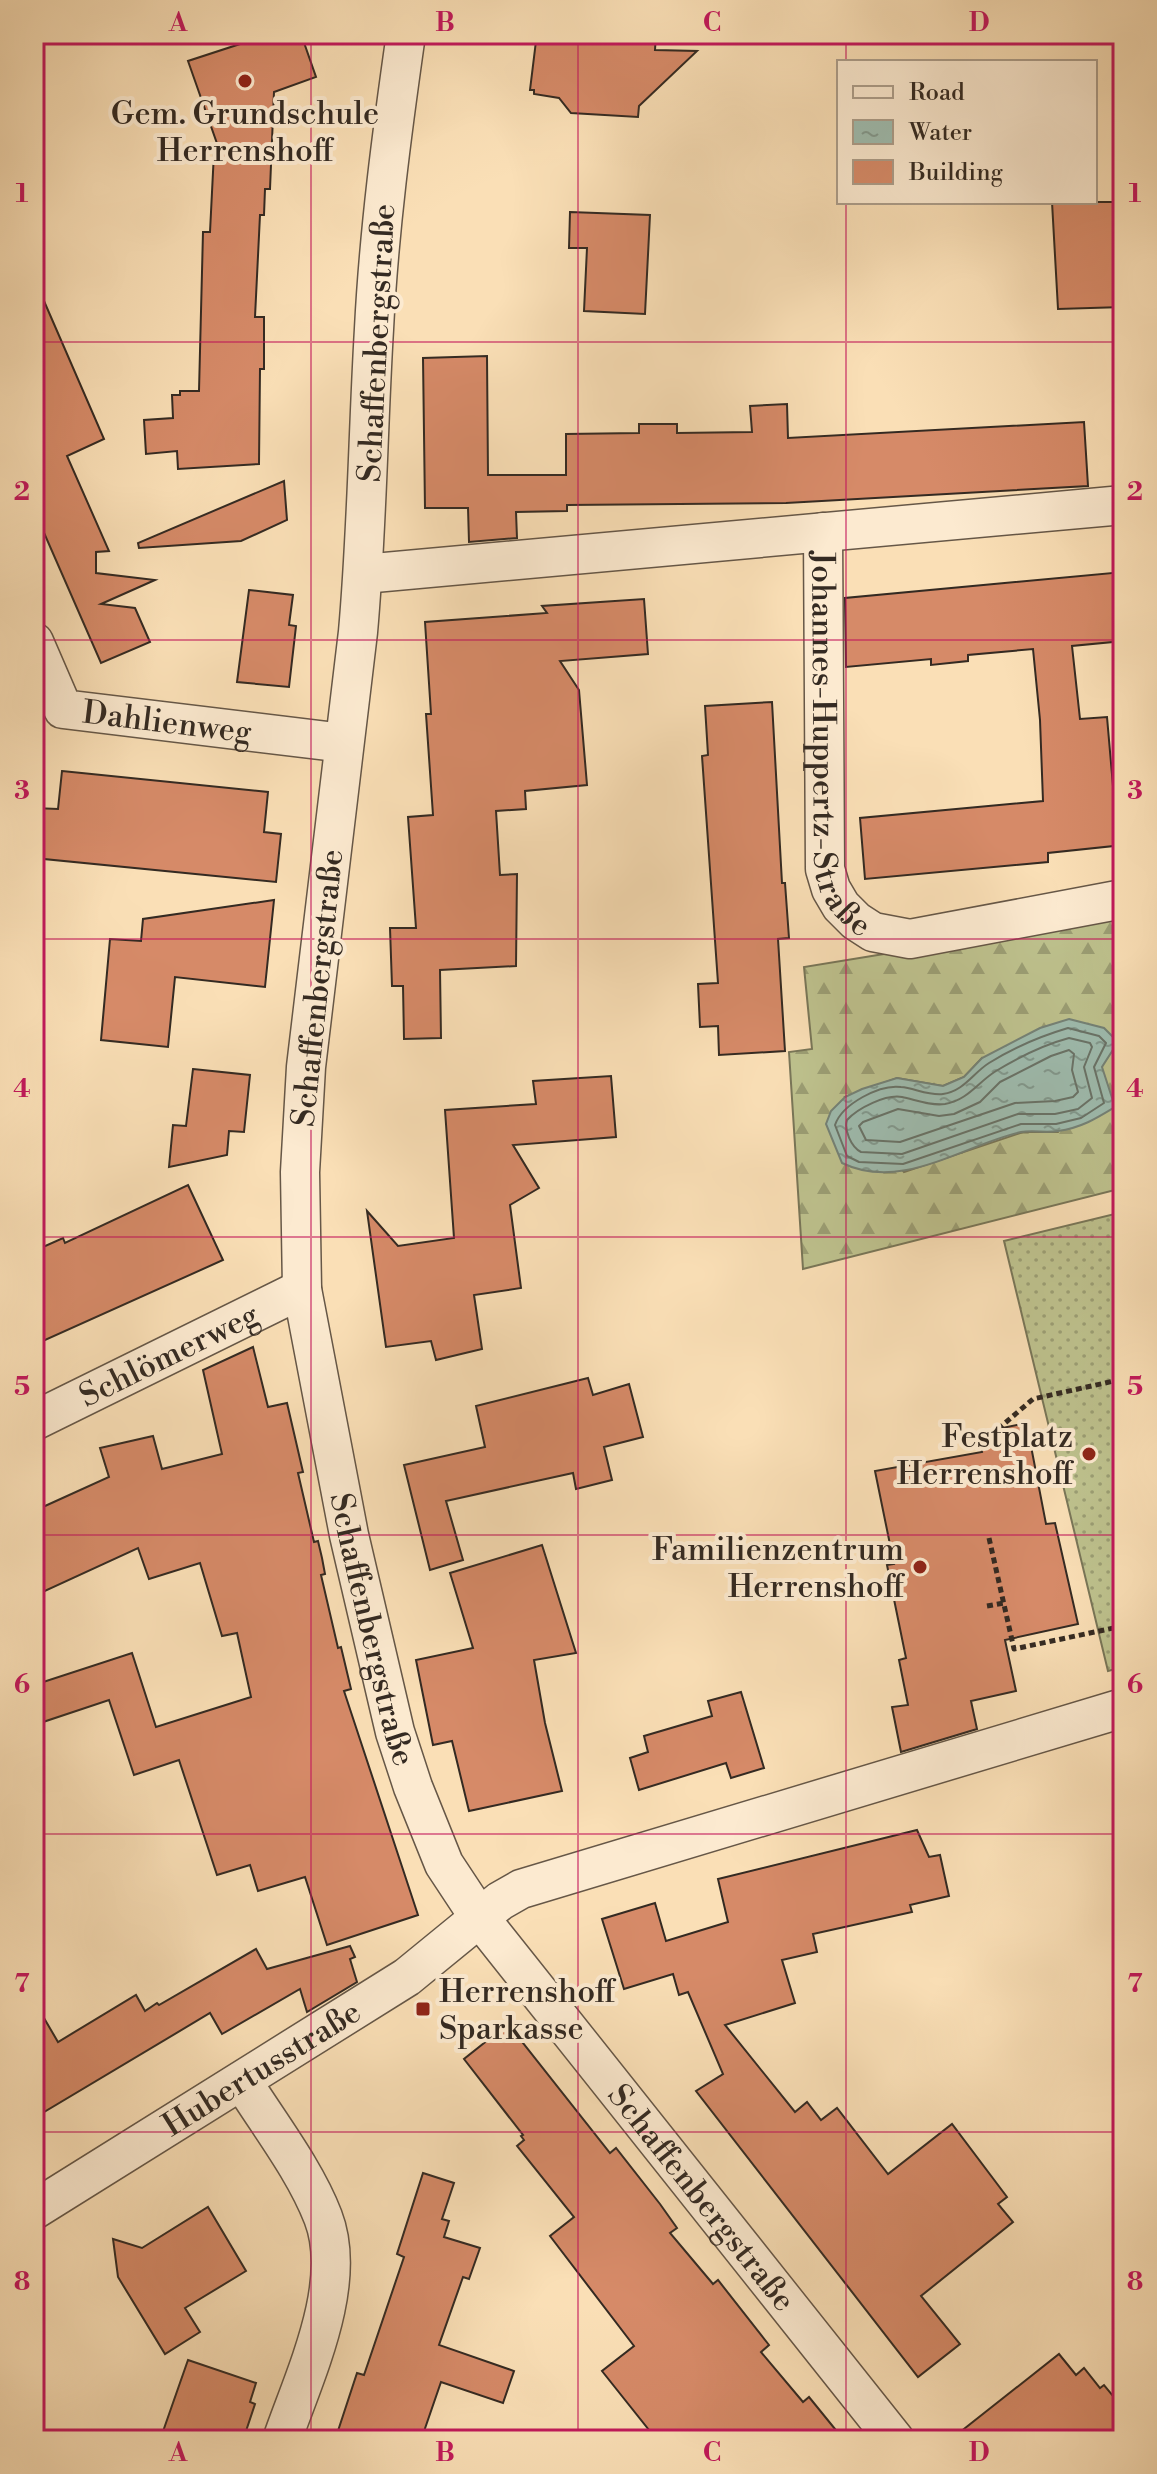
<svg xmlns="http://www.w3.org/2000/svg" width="1157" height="2474" viewBox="0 0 1157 2474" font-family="'Libre Bodoni',serif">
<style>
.grass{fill:url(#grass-dots);stroke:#797658;stroke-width:2}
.forest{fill:url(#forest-firs);stroke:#797658;stroke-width:2;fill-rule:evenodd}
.water{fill:url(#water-ripples);stroke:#748277;stroke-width:2}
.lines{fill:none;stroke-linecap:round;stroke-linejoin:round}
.shore{stroke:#697368;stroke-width:2}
.building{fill:#d68a68;stroke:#342a22;stroke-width:2}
.minor-casing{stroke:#665747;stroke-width:41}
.path{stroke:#342a22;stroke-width:5;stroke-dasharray:6 4;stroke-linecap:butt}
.minor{stroke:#fcead0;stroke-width:38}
.grid{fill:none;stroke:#c2185b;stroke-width:2;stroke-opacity:0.55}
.poi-dot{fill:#8f2418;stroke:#fcead0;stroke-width:3}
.labels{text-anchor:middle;stroke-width:8;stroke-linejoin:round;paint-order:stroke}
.poi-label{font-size:32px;fill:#342a22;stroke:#fcead0;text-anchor:end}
.street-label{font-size:32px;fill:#342a22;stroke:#fcead0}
.neatline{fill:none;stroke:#c2185b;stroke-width:3}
.grid-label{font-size:26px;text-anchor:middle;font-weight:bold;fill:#c2185b}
</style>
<defs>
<pattern id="grass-dots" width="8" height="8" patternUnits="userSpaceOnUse" patternTransform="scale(2)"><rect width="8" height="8" fill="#bec28e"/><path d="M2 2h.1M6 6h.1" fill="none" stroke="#9b9e74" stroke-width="1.8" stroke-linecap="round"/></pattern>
<pattern id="forest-firs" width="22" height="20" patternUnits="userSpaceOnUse" patternTransform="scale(2)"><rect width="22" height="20" fill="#bec28e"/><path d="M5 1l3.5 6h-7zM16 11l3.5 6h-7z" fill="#9b9e74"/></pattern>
<pattern id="water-ripples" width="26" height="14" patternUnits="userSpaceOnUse" patternTransform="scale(2)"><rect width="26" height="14" fill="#9ebcaf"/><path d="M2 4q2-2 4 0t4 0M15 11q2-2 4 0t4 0" fill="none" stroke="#82998e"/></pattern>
</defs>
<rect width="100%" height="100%" fill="#fadfb6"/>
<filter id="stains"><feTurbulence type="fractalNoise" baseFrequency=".0025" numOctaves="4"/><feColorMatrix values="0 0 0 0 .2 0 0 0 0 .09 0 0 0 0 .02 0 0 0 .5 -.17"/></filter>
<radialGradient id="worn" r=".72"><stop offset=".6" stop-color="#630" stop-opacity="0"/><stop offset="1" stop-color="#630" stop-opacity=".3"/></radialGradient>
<path class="grass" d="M1123,1212V1667L1108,1671L1004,1241Z"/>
<path class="forest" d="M1123,915V1188L803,1269L789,1052L812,1049L804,967ZM982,1058L1057,1132H1023L904,1172L845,1097L897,1078L943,1086L964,1077Z"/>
<path class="water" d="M1069,1019L1104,1028L1118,1042L1102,1067L1115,1107C1097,1118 1081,1128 1058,1131C1046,1133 1033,1130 1021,1132C963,1145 902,1192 842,1163L826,1124L831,1111L845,1097L862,1089L897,1078L943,1086L964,1077L982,1058L1040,1028Z"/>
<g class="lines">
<g class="shore">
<path d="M1068,1028L1099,1036L1106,1043L1094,1067L1104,1103L1081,1118L1056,1124H1021L903,1164L859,1162L847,1156L835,1125C842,1104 880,1084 901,1087C914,1088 929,1096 943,1094C964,1091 973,1073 989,1063C1013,1048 1041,1036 1068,1028Z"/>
<path d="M1069,1038L1090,1043L1092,1047L1084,1067L1092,1098L1078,1109L1055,1114H1018L902,1154L861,1152C851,1147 844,1130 847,1120C858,1108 886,1094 902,1097C916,1100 931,1106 945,1104C968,1100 978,1082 996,1071C1019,1057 1043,1045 1069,1038Z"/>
<path d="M1069,1050L1074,1054L1072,1070L1078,1092L1073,1097L1055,1101L1015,1103L900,1142L866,1140L859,1126L863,1122L898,1109L939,1116L954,1114L980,1102L1000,1082L1051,1056Z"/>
</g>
</g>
<g class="building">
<path d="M243,34H301L316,77L274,92L270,189H265L264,215H260L255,317H264V369H260L259,464L178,469L177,451L146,454L144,420L173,418L172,395H180V391H199L203,232H210L214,152H220L188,61L246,42Z"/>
<path d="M545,34H656L655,50L697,51L639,106L638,117L571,113L559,98L534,94V90H530L536,41H545Z"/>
<path d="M1052,202H1121L1123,307L1058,309Z"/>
<path d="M570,212L650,215L645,314L584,311L587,248H569Z"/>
<path d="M34,278L104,439L67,456L109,551L96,552V573L155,580L101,604L135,608L150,642L101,663L34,510Z"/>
<path d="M487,356L488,475H566V434L639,433V424H677V433L752,432L750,406L787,404L788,438L1084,422L1088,486L786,503L567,505V511L516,512L517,538L469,542L468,508H425L423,358Z"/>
<path d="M284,481L287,520L241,541L139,548L138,543Z"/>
<path d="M1123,572V641L1072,646L1080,719L1107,717L1113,786L1123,785V845L1048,853V862L865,879L860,818L1043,801L1040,720L1033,649L968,655V661L931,665V659L846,667L845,598Z"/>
<path d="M249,590L293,595L289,625L296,626L289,687L237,682Z"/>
<path d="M644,599L648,654L560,661L579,690L587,785L525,791L526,809L496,811L500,875L517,874L516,966L440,970L441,1038L404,1039L403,986H392L390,928H416L408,817L433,815L426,714H431L425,622L547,613L542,606Z"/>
<path d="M772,702L782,883H785L789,938L778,939L785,1051L719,1055L718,1026L700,1027L698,984L718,983L702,756L708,755L705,706Z"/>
<path d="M62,771L268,792L264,832L281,834L276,882L34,858V808L58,809Z"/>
<path d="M274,900L265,987L175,977L168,1047L101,1040L110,939L141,941L143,919Z"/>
<path d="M193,1069L250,1075L244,1132L229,1131L227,1155L169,1167L173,1125L186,1126Z"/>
<path d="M611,1076L616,1137L513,1145L539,1188L510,1205L521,1288L474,1295L482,1349L436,1360L431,1341L386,1347L367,1211L398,1246L454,1238L445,1110L536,1104L533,1081Z"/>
<path d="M188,1185L223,1260L34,1345V1251L63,1238L65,1243Z"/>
<path d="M253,1347L268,1407L287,1403L303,1472L298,1473L314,1542L318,1541L322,1558L325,1574L321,1575L338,1648L341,1647L351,1689L344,1691L418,1915L327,1945L305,1877L258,1891L250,1865L217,1875L179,1760L134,1775L109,1700L34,1725V1685L132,1653L156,1727L251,1697L237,1633L222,1636L200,1563L149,1579L138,1548L34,1596V1511L109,1477L100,1448L153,1436L162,1469L222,1454L203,1370Z"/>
<path d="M588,1378L593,1395L629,1384L643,1437L604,1447L612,1480L576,1489L573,1473L446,1501L463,1560L430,1570L404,1465L485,1447L476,1406Z"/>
<path d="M1022,1424L1026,1442L1030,1441L1046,1524L1055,1523L1078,1624L1005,1640L1016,1691L971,1701L977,1729L901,1752L892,1707L908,1705L899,1660L906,1658L887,1565L894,1564L875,1471L982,1452L978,1433Z"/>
<path d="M542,1545L576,1653L534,1660L545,1723L562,1791L469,1811L452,1741L433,1745L416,1660L473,1648L450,1573Z"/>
<path d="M741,1692L764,1768L731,1778L726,1763L639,1790L630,1758L648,1752L644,1736L712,1716L708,1701Z"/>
<path d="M917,1830L929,1857L940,1855L949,1896L910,1905L912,1912L813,1934L817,1952L782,1960L795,2003L725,2025L795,2112L807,2102L821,2120L837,2108L888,2174L952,2124L1007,2197L998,2204L1013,2222L921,2296L960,2344L918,2377L696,2091L723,2074L688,1992L679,1995L673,1974L624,1989L602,1919L655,1903L666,1941L728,1922L718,1879Z"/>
<path d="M350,1946L355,1957L350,1959L357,1982L307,2012L300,1989L222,2034L210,2013L34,2118V2001L58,2042L136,1995L145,2011L157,2003L159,2005L256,1949L267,1969Z"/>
<path d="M508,2024L610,2153L616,2148L660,2204L677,2228L670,2233L713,2284L718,2280L769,2345L761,2352L803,2402L809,2397L844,2440H657L602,2371L634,2346L550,2236L574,2217L517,2146L524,2140L521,2136L523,2135L464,2059Z"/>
<path d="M423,2173L454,2183L442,2219L449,2221L444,2237L480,2248L469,2279L463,2277L439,2345L514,2371L503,2403L441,2382L421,2440H335L357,2373L364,2375L404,2257L397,2254Z"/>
<path d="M208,2207L246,2271L185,2308L200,2332L165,2354L118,2277L113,2239L142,2248Z"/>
<path d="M1059,2354L1076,2375L1084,2368L1100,2388L1104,2385L1123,2408V2440H950Z"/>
<path d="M188,2360L256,2383L250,2402L255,2404L243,2440H160Z"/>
</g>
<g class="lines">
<g class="minor-casing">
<g id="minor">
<path id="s1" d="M406,34C392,132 379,230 374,329C368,430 367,532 358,632L306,1067L300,1172L302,1289L349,1535L395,1732L413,1787L444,1864L479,1917L895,2440"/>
<path id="s2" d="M823,532L825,869L831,889L841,906L856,921L873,932L910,939L1123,899"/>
<path d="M363,574L1123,505"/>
<path id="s3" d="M34,642L63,709L344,743"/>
<path id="s4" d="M34,1421L302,1289"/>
<path d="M242,2081C269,2124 305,2170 323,2217C349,2284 304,2376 282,2440"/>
<path id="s5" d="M34,2210L407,1977L500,1901L521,1889L1123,1708"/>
</g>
</g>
<g class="path">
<path d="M998,1429L1033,1399L1123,1379"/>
<path d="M989,1538L1014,1649L1123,1626"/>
<path d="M987,1606L1004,1603"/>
</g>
<use href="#minor" class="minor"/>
</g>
<path class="grid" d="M311,34V2440M578,34V2440M846,34V62M846,202V2440M34,342H1123M34,640H1123M34,939H1123M34,1237H1123M34,1535H1123M34,1834H1123M34,2132H1123"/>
<g class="poi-dot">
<circle cx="245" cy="81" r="8"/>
<circle cx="1089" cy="1454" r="8"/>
<circle cx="920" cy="1567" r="8"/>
<rect x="415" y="2001" width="16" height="16" rx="4"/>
</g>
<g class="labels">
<g class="poi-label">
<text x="245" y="124" text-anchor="middle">Gem. Grundschule<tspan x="245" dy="37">Herrenshoff</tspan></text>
<text x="1073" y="1447">Festplatz<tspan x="1073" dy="37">Herrenshoff</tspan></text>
<text x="904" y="1560">Familienzentrum<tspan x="904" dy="37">Herrenshoff</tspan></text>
<text x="439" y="2002" text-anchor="start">Herrenshoff<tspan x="439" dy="37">Sparkasse</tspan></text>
</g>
<g class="street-label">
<text transform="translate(376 343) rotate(-87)" y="11">Schaffenbergstraße</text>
<text dy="11" stroke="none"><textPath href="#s3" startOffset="178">Dahlienweg</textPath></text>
<text dy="11" stroke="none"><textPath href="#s2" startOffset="216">Johannes-Huppertz-Straße</textPath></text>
<text transform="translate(317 988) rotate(-84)" y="11">Schaffenbergstraße</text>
<text dy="11" stroke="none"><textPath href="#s4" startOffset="150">Schlömerweg</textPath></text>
<text dy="11" stroke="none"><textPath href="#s1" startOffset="1608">Schaffenbergstraße</textPath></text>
<text dy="11" stroke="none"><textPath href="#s5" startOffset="268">Hubertusstraße</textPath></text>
<text dy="11" stroke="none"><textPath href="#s1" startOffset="2276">Schaffenbergstraße</textPath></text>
</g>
</g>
<rect width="1157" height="2474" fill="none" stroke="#fadfb6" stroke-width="88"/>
<rect x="837" y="60" width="260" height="144" fill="#fcead0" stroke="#ac9d8a" stroke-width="2"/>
<rect x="853" y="86" width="40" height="12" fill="#fcead0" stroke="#ac9d8a" stroke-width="2"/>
<text x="909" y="100" font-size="24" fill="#342a22">Road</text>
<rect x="853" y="120" width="40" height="24" fill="url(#water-ripples)" stroke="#ac9d8a" stroke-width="2"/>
<text x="909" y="140" font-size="24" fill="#342a22">Water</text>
<rect x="853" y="160" width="40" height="24" fill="#d68a68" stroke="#ac9d8a" stroke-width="2"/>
<text x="909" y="180" font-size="24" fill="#342a22">Building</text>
<rect x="44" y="44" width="1069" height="2386" class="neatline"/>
<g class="grid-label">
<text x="178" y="31">A</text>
<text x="445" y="31">B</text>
<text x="712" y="31">C</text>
<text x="979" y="31">D</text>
<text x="22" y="202">1</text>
<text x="1135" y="202">1</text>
<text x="22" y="500">2</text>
<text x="1135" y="500">2</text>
<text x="22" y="799">3</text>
<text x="1135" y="799">3</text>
<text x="22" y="1097">4</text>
<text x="1135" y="1097">4</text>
<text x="22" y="1395">5</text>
<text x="1135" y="1395">5</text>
<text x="22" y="1693">6</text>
<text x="1135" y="1693">6</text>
<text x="22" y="1992">7</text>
<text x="1135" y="1992">7</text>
<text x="22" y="2290">8</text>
<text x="1135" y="2290">8</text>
<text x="178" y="2461">A</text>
<text x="445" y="2461">B</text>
<text x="712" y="2461">C</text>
<text x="979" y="2461">D</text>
</g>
<rect width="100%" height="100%" filter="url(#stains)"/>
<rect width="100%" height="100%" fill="url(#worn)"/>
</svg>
